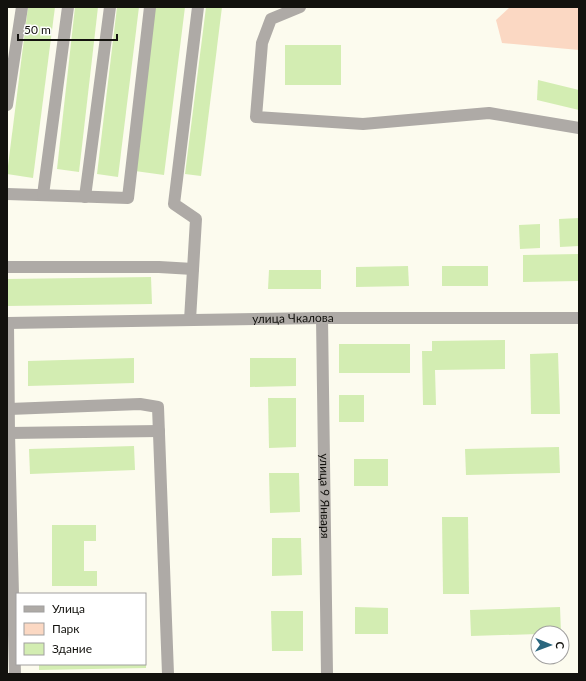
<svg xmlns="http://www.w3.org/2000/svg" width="586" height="681" viewBox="0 0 586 681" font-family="Lato,sans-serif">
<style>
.green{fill:#fbd8c3}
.building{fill:#d3edb2}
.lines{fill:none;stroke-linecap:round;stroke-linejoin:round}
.minor{stroke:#aeaaa6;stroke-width:12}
.labels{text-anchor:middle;stroke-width:3;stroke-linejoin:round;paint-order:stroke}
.street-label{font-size:12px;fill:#13120e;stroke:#fff}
</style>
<rect width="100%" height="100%" fill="#fcfbee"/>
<path class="green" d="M510,7H579V50L502,43L496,20Z"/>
<g class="building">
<path d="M28,7H55L33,178L7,174Z"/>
<path d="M75,7H98L79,172L57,169Z"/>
<path d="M117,7H139L118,177L97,174Z"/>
<path d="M155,7H185L164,175L135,171Z"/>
<path d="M206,7H222L201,176L185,174Z"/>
<rect x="285" y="45" width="56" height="40"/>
<path d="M538,80L579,90V110L537,100Z"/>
<path d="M579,218V246L560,247L559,219Z"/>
<path d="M540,224V248L520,249L519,225Z"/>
<path d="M579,254V281L523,282V255Z"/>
<path d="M408,266L409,286L356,287V267Z"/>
<rect x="442" y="266" width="46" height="20"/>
<path d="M269,270H321V289H268Z"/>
<path d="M151,277L152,304L7,306V279Z"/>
<path d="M505,340V369L435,370L436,405H423L422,351H432V341Z"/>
<rect x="339" y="344" width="71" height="29"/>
<path d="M558,353L560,414H531L530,354Z"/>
<path d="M134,358V383L28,386V361Z"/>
<path d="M250,358H296V386L250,387Z"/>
<rect x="339" y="395" width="25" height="27"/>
<path d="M268,398H296V447L269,448Z"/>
<path d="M134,446L135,470L30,474L29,449Z"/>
<path d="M559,447L560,473L466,475L465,449Z"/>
<rect x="354" y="459" width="34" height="27"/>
<path d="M269,473H299L300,512L270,513Z"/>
<path d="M442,517H468L469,594H443Z"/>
<path d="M52,525H96V541H84V571H97V586H52Z"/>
<path d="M272,538H301L302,575L272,576Z"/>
<path d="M355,607L388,608V634H355Z"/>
<path d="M560,607L561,633H538V634L471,636L470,610Z"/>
<path d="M271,611H303V651H272Z"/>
<path d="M39,664H146V668L39,670Z"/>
</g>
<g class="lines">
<g class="minor">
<path d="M300,7L271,19L262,43L256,117L363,124L489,113L579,128"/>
<path d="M7,105L22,7"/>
<path d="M7,194L128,198L150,7"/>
<path d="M43,195L68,7"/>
<path d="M85,197L110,7"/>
<path d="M7,267H159L193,269"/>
<path id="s1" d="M322,318L327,674"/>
<path d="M190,320L196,219L174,204L198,7"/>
<path id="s2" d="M7,323L322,318H579"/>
<path d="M8,323L9,433L12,555"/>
<path d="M9,409L140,404L158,407L168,674"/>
<path d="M9,433L159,431"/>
<path d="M7,555H12L15,674"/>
</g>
</g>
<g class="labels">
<g class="street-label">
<text dy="4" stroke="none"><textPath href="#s2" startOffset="286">улица Чкалова</textPath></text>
<text dy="4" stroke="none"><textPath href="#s1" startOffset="178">улица 9 Января</textPath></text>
</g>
</g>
<rect width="586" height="681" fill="none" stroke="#13120e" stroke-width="16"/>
<rect x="16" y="593" width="130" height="72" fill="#ffffff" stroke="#a1a09f"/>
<rect x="24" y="606" width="20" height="6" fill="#aeaaa6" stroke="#a1a09f"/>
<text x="52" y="613" font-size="12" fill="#13120e">Улица</text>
<rect x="24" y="623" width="20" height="12" fill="#fbd8c3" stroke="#a1a09f"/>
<text x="52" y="633" font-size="12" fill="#13120e">Парк</text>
<rect x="24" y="643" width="20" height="12" fill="#d3edb2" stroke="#a1a09f"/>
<text x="52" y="653" font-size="12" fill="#13120e">Здание</text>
<g transform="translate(550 645) rotate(91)"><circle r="19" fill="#ffffff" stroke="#a1a09f"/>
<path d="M0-3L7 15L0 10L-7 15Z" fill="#2a667e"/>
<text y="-6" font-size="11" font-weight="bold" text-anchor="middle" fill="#13120e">С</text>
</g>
<path d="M18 34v6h99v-6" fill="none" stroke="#13120e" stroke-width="2"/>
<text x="24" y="34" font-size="12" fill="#13120e" stroke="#ffffff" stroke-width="3" paint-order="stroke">50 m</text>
</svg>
